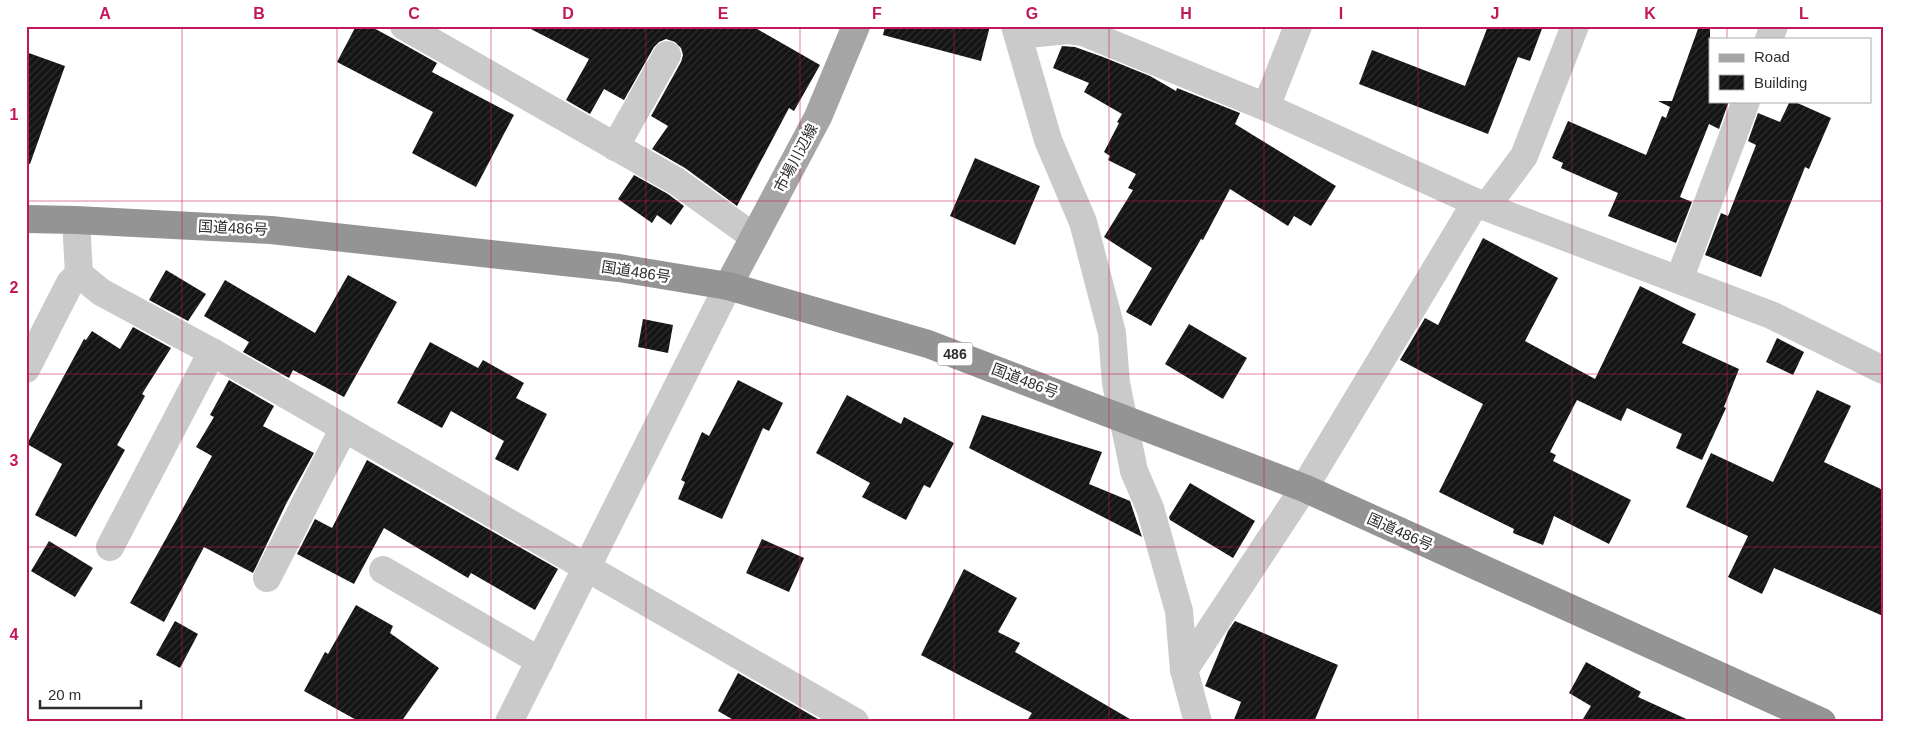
<svg xmlns="http://www.w3.org/2000/svg" width="1909" height="748" viewBox="0 0 1909 748" font-family="Helvetica,'Noto Sans JP',sans-serif">
<style>
.building{fill:url(#building-hatch)}
.lines{fill:none;stroke-linecap:round;stroke-linejoin:round}
.minor{stroke:#cacaca;stroke-width:28}
.major{stroke:#a5a5a5;stroke-width:28}
.highway{stroke:#949494;stroke-width:28}
.grid{fill:none;stroke:#c2185b;stroke-width:1;stroke-opacity:0.55}
.labels{text-anchor:middle;stroke-width:5;stroke-linejoin:round;paint-order:stroke}
.shield{fill:#fff;stroke:#6c6c6c;stroke-width:1}
.shield-label{font-size:14px;font-weight:bold;fill:#2d2d2d}
.street-label{font-size:15px;fill:#2d2d2d;stroke:#fff}
.neatline{fill:none;stroke:#c2185b;stroke-width:2}
.grid-label{font-size:16px;text-anchor:middle;font-weight:bold;fill:#c2185b}
</style>
<defs>
<pattern id="building-hatch" width="6" height="6" patternUnits="userSpaceOnUse" patternTransform="scale(1.25)"><rect width="6" height="6" fill="#141414"/><path d="M-1 1l2-2M0 6l6-6M5 7l2-2" fill="none" stroke="#2e2e2e"/></pattern>
</defs>
<rect width="100%" height="100%" fill="#fff"/>
<g class="building">
<path d="M356,26H370L405,45L437,63L432,72L514,115L476,187L412,153L433,112L337,62Z"/>
<path d="M525,26H752L820,65L794,111L789,108L737,206L685,168L652,149L668,126L651,116L681,62L683,55L681,48L675,42L666,39L659,42L654,47L624,100L604,89L590,114L566,100L589,59Z"/>
<path d="M885,26H990L981,61L883,35Z"/>
<path d="M1488,26H1543L1530,61L1518,57L1488,134L1359,84L1372,50L1465,86Z"/>
<path d="M1699,26H1710V101H1729L1719,129L1709,124L1680,197L1692,202L1676,243L1608,216L1618,193L1561,168L1563,163L1552,158L1568,121L1646,155L1662,116L1666,118L1670,107L1658,101H1672Z"/>
<path d="M1062,46L1075,47L1103,57L1150,76L1176,91L1177,88L1240,113L1235,124L1336,186L1311,226L1294,216L1288,226L1230,189L1203,240L1201,239L1151,326L1126,312L1152,268L1104,237L1133,190L1128,188L1136,174L1108,160L1110,156L1104,152L1119,123L1117,122L1122,114L1084,92L1089,83L1053,68Z"/>
<path d="M26,52L65,66L30,164L26,163Z"/>
<path d="M1790,101H1793L1831,118L1809,169L1805,167L1761,277L1705,255L1721,213L1728,216L1756,145L1748,141L1758,113L1780,122Z"/>
<path d="M975,158L1040,186L1015,245L950,216Z"/>
<path d="M634,175L668,194L684,206L671,225L657,215L652,223L618,199Z"/>
<path d="M1483,238L1558,278L1525,341L1595,379L1640,286L1696,314L1682,343L1739,369L1724,407L1726,408L1702,460L1676,448L1682,434L1627,408L1621,421L1577,400L1550,452L1556,455L1553,461L1631,500L1609,544L1554,516L1543,545L1513,533L1514,529L1439,492L1483,404L1400,360L1425,318L1438,325Z"/>
<path d="M166,270L206,294L188,321L149,300Z"/>
<path d="M348,275L397,302L344,397L293,370L289,378L243,352L249,342L204,316L225,280L315,333Z"/>
<path d="M643,319L673,325L668,353L638,347Z"/>
<path d="M1189,324L1247,358L1223,399L1165,364Z"/>
<path d="M133,327L171,348L142,394L145,396L117,445L125,450L76,537L35,515L62,464L27,444L84,339L86,340L92,331L120,349Z"/>
<path d="M1777,338L1804,352L1793,375L1766,362Z"/>
<path d="M430,342L478,368L483,360L524,383L516,398L547,414L518,471L495,459L504,441L451,411L442,428L397,403Z"/>
<path d="M229,380L274,406L263,426L314,453L286,504L253,573L204,547L164,622L130,603L212,456L196,447L214,417L210,415Z"/>
<path d="M738,380L783,403L769,431L763,428L722,519L678,499L685,482L681,480L702,432L709,436Z"/>
<path d="M1817,390L1851,406L1824,462L1883,490V616L1774,568L1762,594L1728,577L1748,536L1686,507L1711,453L1773,482Z"/>
<path d="M847,395L901,424L904,417L954,443L930,488L924,485L906,520L862,497L870,483L816,453Z"/>
<path d="M982,415L1102,452L1089,484L1130,501L1142,537L969,448Z"/>
<path d="M367,460L558,569L535,610L471,573L468,578L384,528L354,584L297,554L315,519L332,528Z"/>
<path d="M1190,483L1255,521L1233,558L1170,520L1169,517Z"/>
<path d="M762,539L804,558L789,592L746,573Z"/>
<path d="M49,541L93,568L75,597L31,571Z"/>
<path d="M964,569L1017,598L998,632L1020,643L1015,652L1135,722H1026L1032,713L921,655Z"/>
<path d="M356,605L393,626L390,633L439,668L401,722H360L304,691L325,652L328,654Z"/>
<path d="M175,621L198,634L180,668L156,655Z"/>
<path d="M1235,621L1338,665L1314,722H1233L1241,702L1205,686L1228,631Z"/>
<path d="M1586,662L1641,692L1638,697L1693,722H1581L1591,706L1569,693Z"/>
<path d="M738,673L823,722H737L718,711Z"/>
</g>
<g class="lines">
<g class="minor">
<path d="M404,26L676,181L754,237"/>
<path d="M1015,26L1048,140L1083,222L1112,333L1116,383L1134,471L1150,508L1179,611L1184,670L1198,722"/>
<path d="M1018,35L1068,30L1083,32L1266,107L1486,207L1771,315L1883,370"/>
<path d="M1769,39L1774,26"/>
<path d="M1266,107L1298,26"/>
<path d="M615,147L667,55"/>
<path d="M1486,207L1524,156L1575,26"/>
<path d="M76,220L79,274L101,292L212,352L855,722"/>
<path d="M1679,280L1746,101"/>
<path d="M26,369L70,283L79,274"/>
<path d="M110,547L212,352"/>
<path d="M383,570L540,661"/>
<path d="M267,578L344,428"/>
<path d="M1184,670L1304,488L1476,202"/>
<path d="M509,722L728,286"/>
</g>
<path class="major" d="M728,286L818,117L856,26"/>
<path class="highway" d="M26,219L76,220L271,230L619,268L728,286L928,344L1304,488L1822,722"/>
</g>
<path class="grid" d="M182,26V722M337,26V722M491,26V722M646,26V722M800,26V722M954,26V722M1109,26V722M1264,26V722M1418,26V722M1572,26V722M1727,26V39M1727,101V722M26,201H1883M26,374H1883M26,547H1883"/>
<g class="labels">
<rect class="shield" x="937.5" y="342.5" width="35" height="23" rx="4"/>
<g class="shield-label">
<text x="955" y="359">486</text>
</g>
<g class="street-label">
<text transform="translate(796 158) rotate(-62)" y="5">市場川辺線</text>
<text transform="translate(233 228) rotate(3)" y="5">国道486号</text>
<text transform="translate(636 272) rotate(9)" y="5">国道486号</text>
<text transform="translate(1025 381) rotate(21)" y="5">国道486号</text>
<text transform="translate(1400 532) rotate(24)" y="5">国道486号</text>
</g>
</g>
<rect width="1909" height="748" fill="none" stroke="#ffffff" stroke-width="55"/>
<rect x="1709" y="38" width="162" height="65" fill="#ffffff" stroke="#ababab"/>
<rect x="1719" y="54" width="25" height="8" fill="#a5a5a5" stroke="#ababab"/>
<text x="1754" y="62" font-size="15" fill="#2d2d2d">Road</text>
<rect x="1719" y="75" width="25" height="15" fill="url(#building-hatch)" stroke="#ababab"/>
<text x="1754" y="88" font-size="15" fill="#2d2d2d">Building</text>
<path d="M40 700v8h101v-8" fill="none" stroke="#2d2d2d" stroke-width="2.5"/>
<text x="48" y="700" font-size="15" fill="#2d2d2d" stroke="#ffffff" stroke-width="4" paint-order="stroke">20 m</text>
<rect x="28" y="28" width="1854" height="692" class="neatline"/>
<g class="grid-label">
<text x="105" y="19">A</text>
<text x="259" y="19">B</text>
<text x="414" y="19">C</text>
<text x="568" y="19">D</text>
<text x="723" y="19">E</text>
<text x="877" y="19">F</text>
<text x="1032" y="19">G</text>
<text x="1186" y="19">H</text>
<text x="1341" y="19">I</text>
<text x="1495" y="19">J</text>
<text x="1650" y="19">K</text>
<text x="1804" y="19">L</text>
<text x="14" y="120">1</text>
<text x="14" y="293">2</text>
<text x="14" y="466">3</text>
<text x="14" y="640">4</text>
</g>
</svg>
